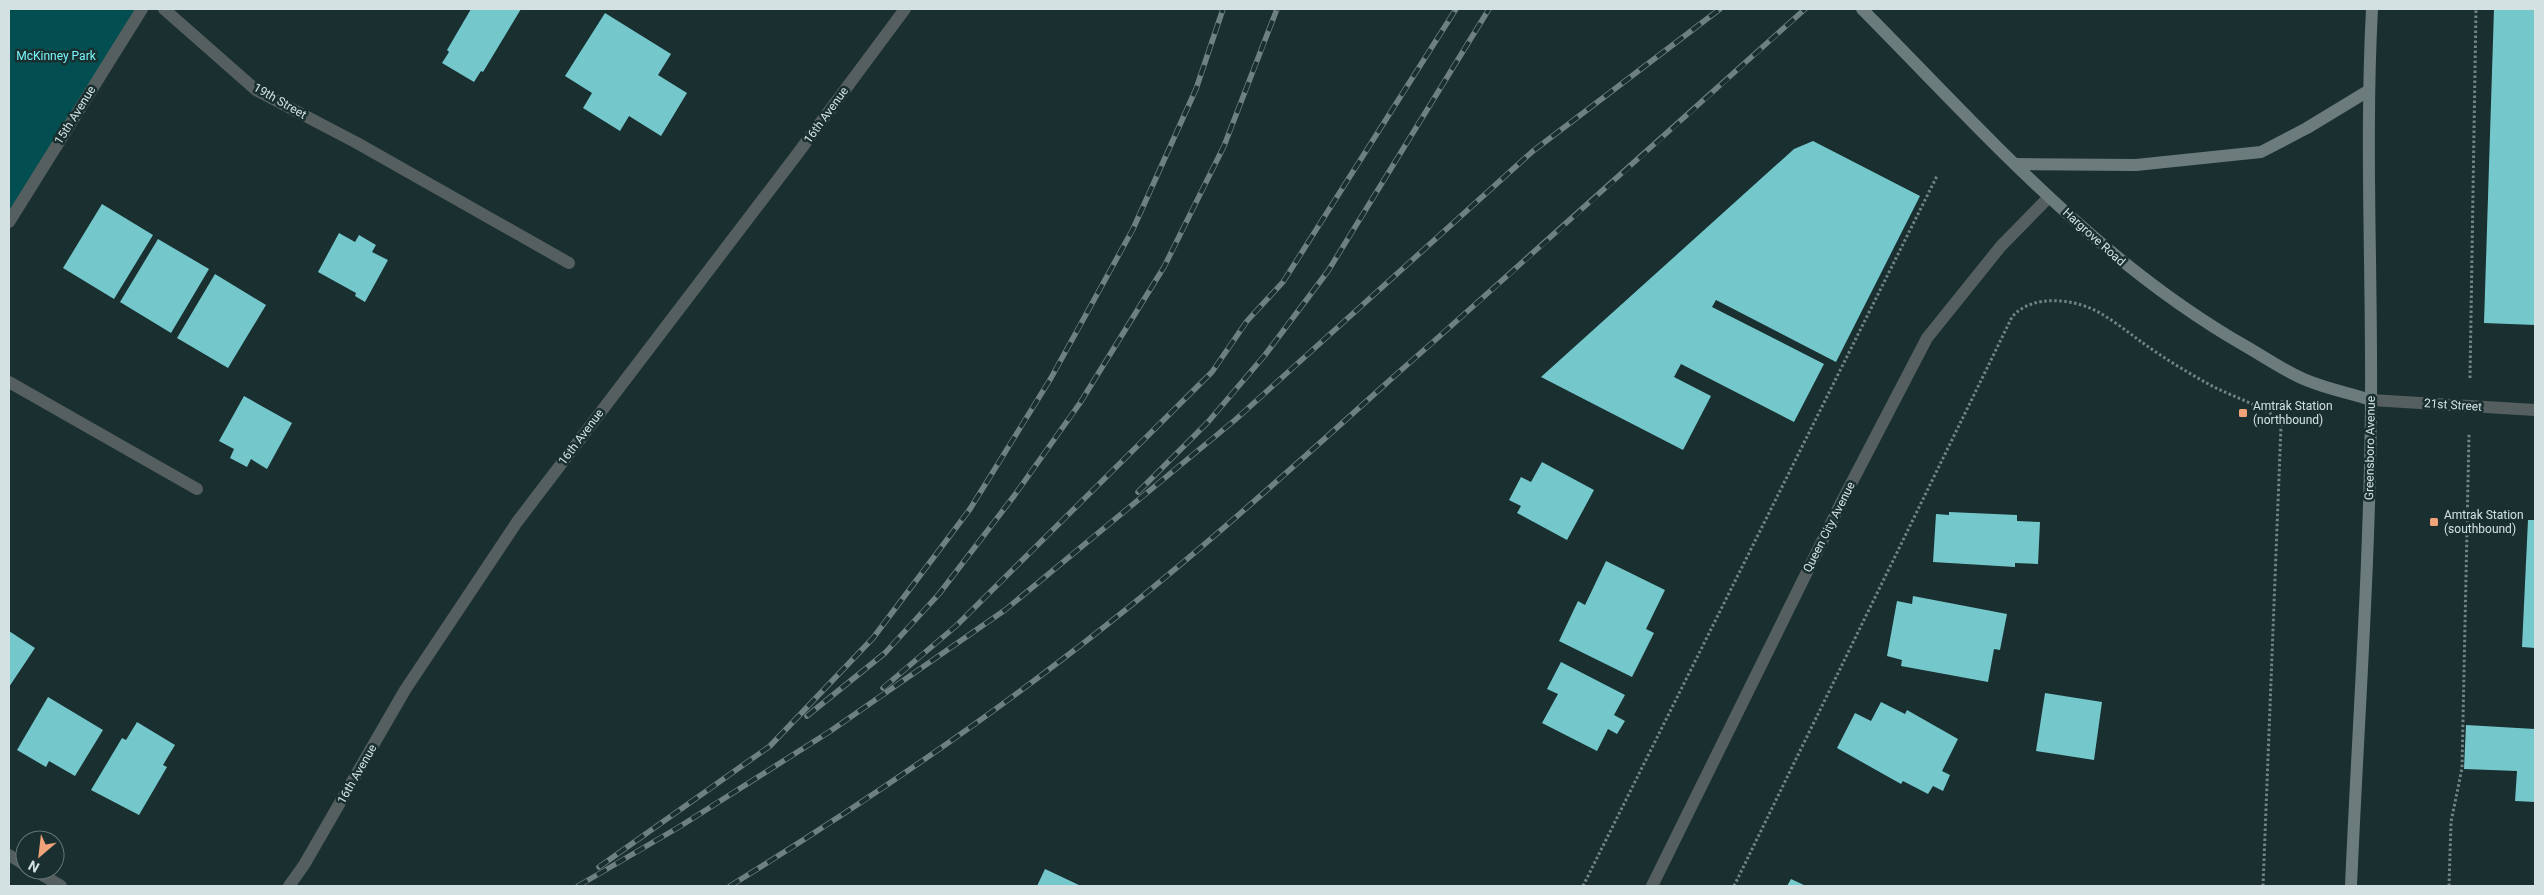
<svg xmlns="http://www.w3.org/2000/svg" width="2544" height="895" viewBox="0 0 2544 895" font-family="Roboto,sans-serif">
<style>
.green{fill:#024e50}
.building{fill:#74c8cb}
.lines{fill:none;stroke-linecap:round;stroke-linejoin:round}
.path{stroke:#728485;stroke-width:3;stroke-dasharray:2.5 2.5;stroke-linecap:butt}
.minor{stroke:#555f5f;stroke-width:12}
.secondary{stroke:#6c7c7c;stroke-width:12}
.rail-casing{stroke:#6e8081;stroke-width:5.5}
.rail{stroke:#192f30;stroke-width:4;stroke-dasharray:11;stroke-linecap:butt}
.poi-dot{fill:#f0a279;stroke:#192f30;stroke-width:2}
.labels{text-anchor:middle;stroke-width:5;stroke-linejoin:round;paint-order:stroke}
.park-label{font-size:12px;fill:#78f6fa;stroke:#192f30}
.street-label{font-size:12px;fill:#d4e1e2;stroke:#192f30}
.poi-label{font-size:12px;fill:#d4e1e2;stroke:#192f30;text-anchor:start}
</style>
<rect width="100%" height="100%" fill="#192f30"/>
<path class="green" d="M9,9H142L9,222Z"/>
<g class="building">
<path d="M471,9H521L483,72L481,71L474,82L442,63L449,52L447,50Z"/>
<path d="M2494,9H2535V325L2484,323Z"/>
<path d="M605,13L671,54L658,75L687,93L661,136L629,116L620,131L583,108L592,93L565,76Z"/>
<path d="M1813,141L1920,196L1836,362L1716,300L1712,307L1824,364L1794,422L1681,364L1674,377L1711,396L1683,450L1541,377L1794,149Z"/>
<path d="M102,204L153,235L114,299L63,268Z"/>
<path d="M339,233L355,242L359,235L376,245L372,252L388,260L365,302L355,296L356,293L318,272Z"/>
<path d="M158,239L209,269L171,333L120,302Z"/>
<path d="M215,274L266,305L228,368L177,338Z"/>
<path d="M244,396L292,423L267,469L251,459L247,467L230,458L234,449L219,441Z"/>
<path d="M1542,462L1594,490L1567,540L1517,513L1521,506L1509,500L1521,477L1531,482Z"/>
<path d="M1949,512L2017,515V521L2040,522L2038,564L2015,563V567L1933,562L1936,514L1949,515Z"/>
<path d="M2528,520H2535V648L2522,647Z"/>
<path d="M1606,561L1665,590L1646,629L1654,633L1632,677L1559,641L1578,601L1585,605Z"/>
<path d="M1913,596L2007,614L2000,650L1994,649L1988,682L1901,666L1902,660L1887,656L1897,601L1912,604Z"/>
<path d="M9,631L35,648L9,687Z"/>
<path d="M1561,662L1625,695L1614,715L1625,721L1617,734L1608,729L1597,751L1542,723L1558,694L1547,689Z"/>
<path d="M2045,693L2102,702L2094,760L2036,751Z"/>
<path d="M48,697L103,730L75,776L49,761L46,767L17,750Z"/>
<path d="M1881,702L1905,714L1907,710L1958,739L1942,771L1950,775L1943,791L1933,786L1928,794L1903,781L1901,784L1837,748L1855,713L1871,721Z"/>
<path d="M137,722L175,745L163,765L167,767L139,815L91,790L122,738L126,740Z"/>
<path d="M2466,725L2535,729V802L2515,801L2517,771L2464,769Z"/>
<path d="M1045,869L1081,886H1037Z"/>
<path d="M1791,879L1806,886H1787Z"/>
</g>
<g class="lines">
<g class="path">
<path d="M2470,378L2476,9"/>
<path d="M1583,886L1937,176"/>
<path d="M1734,886L2012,317C2027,299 2056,298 2078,304C2102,310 2123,329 2143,343C2165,359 2190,374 2214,387C2236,398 2262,406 2282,421"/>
<path d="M2263,886L2282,400"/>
<path d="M2449,886L2451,822L2462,768L2469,434"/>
</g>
<g class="minor">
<path d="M164,9L256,90L357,143L569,263"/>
<path d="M9,222L142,9"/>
<path d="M9,382L197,489"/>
<path d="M2371,400L2535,410"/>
<path d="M9,855L25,865"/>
<path d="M34,870L61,886"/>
<path d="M289,886L304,865L405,690L517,522L795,157L905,9"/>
<path d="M1652,886L1841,503L1927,338L2001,246L2049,197"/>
</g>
<g class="secondary">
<path d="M1862,9C1982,130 2097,262 2247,347C2266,358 2286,372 2306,380C2327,389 2350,393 2371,400"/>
<path d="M2015,164L2136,165L2261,152L2307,128L2368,91"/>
<path d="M2351,886C2358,725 2370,563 2371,401C2372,270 2365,140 2372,9"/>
</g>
<g class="rail-casing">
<g id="rail">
<path d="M1138,492L1208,422L1265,355L1328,271L1489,9"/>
<path d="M883,688L956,626L1212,372L1247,321L1283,282L1456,9"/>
<path d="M807,716L885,653L939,594L1014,496L1080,403L1164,267L1224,146L1277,9"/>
<path d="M599,867L770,746L873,638L970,509L1051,378L1133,229L1196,89L1223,9"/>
<path d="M578,886L679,827L829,732L1005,610L1235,420L1533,151L1720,9"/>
<path d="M730,886C845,815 957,740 1064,658C1181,569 1290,470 1399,372C1535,252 1670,131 1805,9"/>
</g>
</g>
<use href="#rail" class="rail"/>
</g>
<g class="poi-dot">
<rect x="2238" y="408" width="10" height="10" rx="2.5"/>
<rect x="2429" y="517" width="10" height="10" rx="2.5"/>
</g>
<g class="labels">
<g class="park-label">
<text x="56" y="60">McKinney Park</text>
</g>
<g class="street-label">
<text transform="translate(280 101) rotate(30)" y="4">19th Street</text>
<text transform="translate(75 115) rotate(-58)" y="4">15th Avenue</text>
<text transform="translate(826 115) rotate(-54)" y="4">16th Avenue</text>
<text transform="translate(2094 237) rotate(42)" y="4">Hargrove Road</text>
<text transform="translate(2453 405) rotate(4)" y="4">21st Street</text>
<text transform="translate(581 437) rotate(-53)" y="4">16th Avenue</text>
<text transform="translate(2370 448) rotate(-89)" y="4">Greensboro Avenue</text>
<text transform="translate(1829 527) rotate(-63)" y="4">Queen City Avenue</text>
<text transform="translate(357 774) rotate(-60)" y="4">16th Avenue</text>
</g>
<g class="poi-label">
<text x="2253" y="410">Amtrak Station<tspan x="2253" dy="14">(northbound)</tspan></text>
<text x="2444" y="519">Amtrak Station<tspan x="2444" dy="14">(southbound)</tspan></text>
</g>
</g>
<rect width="2544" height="895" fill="none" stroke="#d4e1e2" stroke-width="20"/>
<g transform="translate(40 855) rotate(208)"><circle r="24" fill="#192f30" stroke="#647677"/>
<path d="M0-4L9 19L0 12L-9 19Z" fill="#f0a279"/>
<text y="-8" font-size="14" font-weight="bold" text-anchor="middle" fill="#d4e1e2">N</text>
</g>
</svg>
